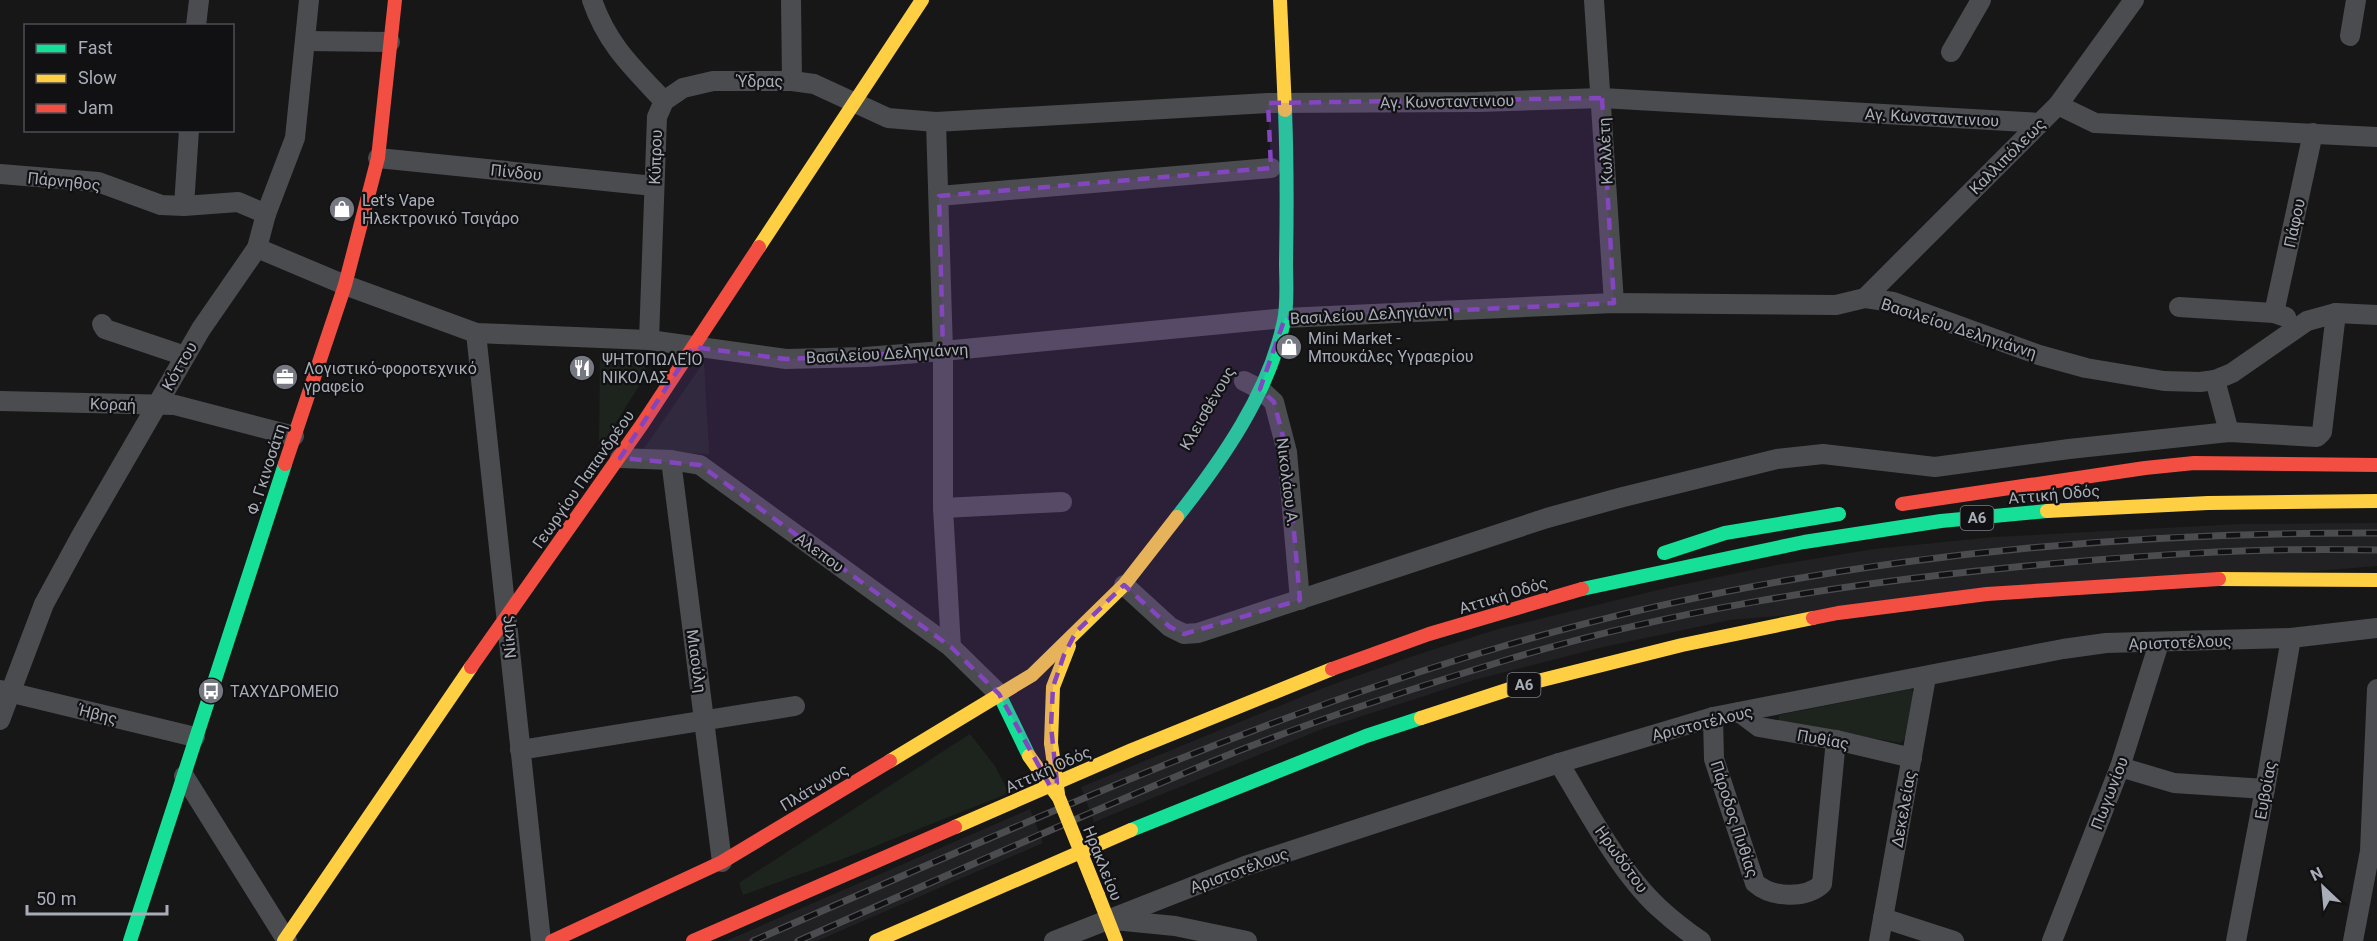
<svg xmlns="http://www.w3.org/2000/svg" width="2377" height="941" viewBox="0 0 2377 941" font-family="Roboto,sans-serif">
<style>
.built{fill:#212123}
.green{fill:#1d241e}
.lines{fill:none;stroke-linecap:round;stroke-linejoin:round}
.street{stroke:#4b4c50;stroke-width:20}
.fast{stroke:#16e098;stroke-width:14}
.slow{stroke:#ffcf43;stroke-width:14}
.jam{stroke:#f24e42;stroke-width:14}
.rail-casing{stroke:#4b4c4f;stroke-width:7}
.rail{stroke:#111113;stroke-width:4.5;stroke-dasharray:14;stroke-linecap:butt}
.slow-bridge{stroke:#ffcf43;stroke-width:14}
.marked{fill:#8446be;fill-opacity:0.2;stroke:#8446be;stroke-width:4.5;stroke-dasharray:12 8;stroke-linejoin:round}
.labels{text-anchor:middle;stroke-width:4.5;stroke-linejoin:round;paint-order:stroke}
.shield{fill:#111113;stroke:#7b7e86;stroke-width:1.5}
.shield-label{font-size:15px;font-weight:bold;fill:#a8adb8}
.street-label{font-size:16px;fill:#a8adb8;stroke:#111113}
.poi-label{font-size:16px;fill:#a8adb8;stroke:#111113;text-anchor:start}
</style>
<rect width="100%" height="100%" fill="#171717"/>
<g class="built">
<path d="M2377,523V566L1730,620L1599,648L1474,680L1322,729L1094,822L1081,787L1323,688L1416,655L1498,629L1666,588L1776,565L1874,549L1994,537L2239,524Z"/>
<path d="M1030,809L1043,843L817,941H726Z"/>
</g>
<g class="green">
<path d="M600,354H638L648,372L599,449Z"/>
<path d="M704,362L709,454L643,450Z"/>
<path d="M1911,689L1914,695L1906,737L1901,743L1778,722L1779,715Z"/>
<path d="M970,734L995,766L1009,793L848,857L743,895L739,883Z"/>
</g>
<g class="lines">
<g class="street">
<path d="M592,0C607,44 632,67 664,101"/>
<path d="M791,0L792,81"/>
<path d="M1594,0L1614,303"/>
<path d="M196,26L199,0"/>
<path d="M2350,36L2356,0"/>
<path d="M305,41L390,42"/>
<path d="M1951,52L1981,0"/>
<path d="M664,101L683,88L713,81H792L814,84L888,118L936,122L1268,103L1478,102L1602,98L2041,123"/>
<path d="M2058,105L2095,123L2377,137"/>
<path d="M936,122L943,351V508L951,647"/>
<path d="M378,158L654,186"/>
<path d="M0,174L98,182L161,205L184,206L238,202L266,214"/>
<path d="M939,196L1271,168"/>
<path d="M184,206L189,130"/>
<path d="M257,248L345,285L476,333L649,340L786,359L865,357L943,351L1285,318L1614,303L1836,305L1865,298L1893,302L2039,355L2086,368L2164,381L2200,382L2215,380L2232,373L2307,321L2336,313L2377,315"/>
<path d="M1865,298L2058,105L2134,0"/>
<path d="M2179,307L2274,313L2286,317"/>
<path d="M2274,313L2313,133"/>
<path d="M102,324L105,329L185,356"/>
<path d="M476,333L541,941"/>
<path d="M649,340L657,117L664,101"/>
<path d="M2215,380L2229,432"/>
<path d="M1244,381L1260,389L1274,402L1287,452L1300,600"/>
<path d="M0,401L175,405L294,436"/>
<path d="M620,458L671,460L700,465L951,647L999,694"/>
<path d="M671,460L722,862"/>
<path d="M943,508L1062,502"/>
<path d="M1124,585L1170,627L1184,634L1198,633L1547,518L1623,497L1777,459L1823,454L1935,467L2069,449L2229,432L2317,437L2322,432L2336,313"/>
<path d="M0,690L195,737"/>
<path d="M1739,712L1759,727L1836,740L1912,758"/>
<path d="M1713,717L1714,759L1755,883C1772,898 1806,899 1822,884L1836,740"/>
<path d="M0,720L44,604L81,536L201,329L257,248L266,214L295,138L309,0"/>
<path d="M520,750L795,706"/>
<path d="M1559,763C1586,808 1620,872 1658,907C1671,919 1686,931 1701,941"/>
<path d="M2120,767L2174,783L2265,789"/>
<path d="M184,776L287,941"/>
<path d="M1883,918L1954,941"/>
<path d="M1114,920L1175,926L1247,941"/>
<path d="M1054,941L1245,866L1559,763L1713,717L2063,649L2106,643L2291,638L2377,628"/>
<path d="M1879,941L1926,677"/>
<path d="M2052,941L2120,767L2159,643"/>
<path d="M2236,941L2265,789L2291,638"/>
<path d="M2353,941L2370,851L2377,689"/>
</g>
<g class="fast">
<path d="M1177,517C1222,460 1269,393 1284,321C1288,303 1286,281 1286,262C1287,211 1287,161 1285,110"/>
<path d="M1664,553L1725,533L1839,514"/>
<path d="M1582,589L1804,542L1941,521L2047,511"/>
<path d="M999,694L1029,756"/>
<path d="M1131,830L1366,736L1421,718"/>
<path d="M130,941L285,464"/>
</g>
<g class="slow">
<path d="M1280,0L1285,110"/>
<path d="M759,247L922,0"/>
<path d="M2047,511L2208,503L2377,501"/>
<path d="M2219,579L2377,580"/>
<path d="M1421,718L1522,685L1682,645L1813,618"/>
<path d="M1051,743L1053,687L1069,646"/>
<path d="M890,761L1032,675L1124,585L1177,517"/>
<path d="M955,827L1132,750L1332,669"/>
<path d="M1098,895L1116,941"/>
<path d="M284,941L471,667"/>
<path d="M876,941L1131,830"/>
</g>
<g class="jam">
<path d="M285,464L345,285L378,158L395,0"/>
<path d="M1902,504L2145,468L2194,463L2377,465"/>
<path d="M1813,618L1838,613L1987,594L2219,579"/>
<path d="M471,667L643,423L759,247"/>
<path d="M1332,669L1429,634L1582,589"/>
<path d="M552,941L722,862L890,761"/>
<path d="M693,941L955,827"/>
</g>
<g class="rail-casing">
<g id="rail">
<path d="M753,941C1000,834 1245,721 1504,646C1787,563 2082,532 2377,533"/>
<path d="M798,941C944,877 1090,811 1238,751C1324,717 1414,688 1503,661C1666,611 1837,585 2006,568C2129,556 2253,547 2377,550"/>
</g>
</g>
<use href="#rail" class="rail"/>
<g class="slow-bridge">
<path d="M1051,743L1058,794"/>
<path d="M1029,756L1059,798L1098,895"/>
</g>
</g>
<path class="marked" d="M1602,98L1614,303L1285,318L1260,389L1274,402L1287,452L1300,600L1184,634L1170,627L1124,585L1076,632L1064,655L1053,687L1051,726L1057,783L1050,786L999,694L951,647L700,465L620,458L693,347L786,359L943,351L939,196L1271,168L1268,103Z"/>
<defs>
<g id="shop-disc" transform="scale(1.35)"><circle r="9.5" fill="#757880" stroke="#111113"/><path d="M-5-2.5h2.3a2.7 3.5 0 0 1 5.4 0H5L5.5 6h-11ZM-1.5-2.5h3a1.5 2.3 0 0 0-3 0Z" fill="#fff"/></g>
<g id="restaurant-disc" transform="scale(1.35)"><circle r="9.5" fill="#757880" stroke="#111113"/><path d="M-5-6h1v4h1v-4h1v4h1v-4h1v5L-1.5 .5V6h-2V.5L-5-1ZM5-6V6H3V1.5H1.5Q1.5-4 5-6Z" fill="#fff"/></g>
<g id="office-disc" transform="scale(1.35)"><circle r="9.5" fill="#757880" stroke="#111113"/><path d="M-6-3h4V-5.5h4V-3h4V5H-6ZM-1-4.5V-3h2v-1.5ZM-6 0V1H6V0Z" fill="#fff"/></g>
<g id="bus-disc" transform="scale(1.35)"><circle r="9.5" fill="#757880" stroke="#111113"/><path d="M-5-6H5V4H4V6H2V4H-2V6H-4V4H-5ZM-3.5-4V0h7V-4ZM-3.5 1.2v1.5H-2V1.2ZM2 1.2v1.5H3.5V1.2Z" fill="#fff"/></g>
</defs>
<g fill-rule="evenodd">
<use href="#shop-disc" x="342" y="209"/>
<use href="#shop-disc" x="1289" y="347"/>
<use href="#restaurant-disc" x="582" y="368"/>
<use href="#office-disc" x="285" y="377"/>
<use href="#bus-disc" x="211" y="691"/>
</g>
<g class="labels">
<g class="shield">
<rect x="1960.5" y="506" width="33" height="24" rx="4.5"/>
<rect x="1507.5" y="673" width="33" height="24" rx="4.5"/>
</g>
<g class="shield-label">
<text x="1977" y="523">Α6</text>
<text x="1524" y="690">Α6</text>
</g>
<g class="street-label">
<text x="760" y="87">Ύδρας</text>
<text transform="translate(1447 101) rotate(-1)" y="6">Αγ. Κωνσταντινιου</text>
<text transform="translate(1932 117) rotate(3)" y="6">Αγ. Κωνσταντινιου</text>
<text transform="translate(1605 151) rotate(-93)" y="6">Κωλλέτη</text>
<text transform="translate(2007 156) rotate(-45)" y="6">Καλλιπόλεως</text>
<text transform="translate(655 157) rotate(-88)" y="6">Κύπρου</text>
<text transform="translate(516 172) rotate(6)" y="6">Πίνδου</text>
<text transform="translate(64 181) rotate(6)" y="6">Πάρνηθος</text>
<text transform="translate(2294 223) rotate(-78)" y="6">Πάφου</text>
<text transform="translate(1371 314) rotate(-3)" y="6">Βασιλείου Δεληγιάννη</text>
<text transform="translate(1959 328) rotate(18)" y="6">Βασιλείου Δεληγιάννη</text>
<text transform="translate(887 353) rotate(-3)" y="6">Βασιλείου Δεληγιάννη</text>
<text transform="translate(179 366) rotate(-60)" y="6">Κόττου</text>
<text transform="translate(113 404) rotate(2)" y="6">Κοραή</text>
<text transform="translate(1207 408) rotate(-60)" y="6">Κλεισθένους</text>
<text transform="translate(266 469) rotate(-72)" y="6">Φ. Γκινοσάτη</text>
<text transform="translate(583 479) rotate(-55)" y="6">Γεωργίου Παπανδρέου</text>
<text transform="translate(1288 482) rotate(83)" y="6">Νικολάου Α.</text>
<text transform="translate(2054 494) rotate(-5)" y="6">Αττική Οδός</text>
<text transform="translate(820 552) rotate(36)" y="6">Αλεπου</text>
<text transform="translate(1503 595) rotate(-17)" y="6">Αττική Οδός</text>
<text transform="translate(508 637) rotate(-96)" y="6">Νίκης</text>
<text transform="translate(2180 642) rotate(-2)" y="6">Αριστοτέλους</text>
<text transform="translate(697 661) rotate(82)" y="6">Μιαούλη</text>
<text transform="translate(98 714) rotate(14)" y="6">Ήβης</text>
<text transform="translate(1702 723) rotate(-14)" y="6">Αριστοτέλους</text>
<text transform="translate(1823 739) rotate(10)" y="6">Πυθίας</text>
<text transform="translate(1048 769) rotate(-24)" y="6">Αττική Οδός</text>
<text transform="translate(814 787) rotate(-31)" y="6">Πλάτωνος</text>
<text transform="translate(2265 790) rotate(-80)" y="6">Ευβοίας</text>
<text transform="translate(2109 793) rotate(-69)" y="6">Πωγωνίου</text>
<text transform="translate(1903 809) rotate(-80)" y="6">Δεκελείας</text>
<text transform="translate(1735 819) rotate(72)" y="6">Πάροδος Πυθίας</text>
<text transform="translate(1622 859) rotate(54)" y="6">Ηρωδότου</text>
<text transform="translate(1103 863) rotate(68)" y="6">Ηρακλείου</text>
<text transform="translate(1239 870) rotate(-20)" y="6">Αριστοτέλους</text>
</g>
<g class="poi-label">
<text x="362" y="206">Let's Vape<tspan x="362" dy="18">Ηλεκτρονικό Τσιγάρο</tspan></text>
<text x="1308" y="344">Mini Market -<tspan x="1308" dy="18">Μπουκάλες Υγραερίου</tspan></text>
<text x="602" y="365">ΨΗΤΟΠΩΛΕΊΟ<tspan x="602" dy="18">ΝΙΚΟΛΑΣ</tspan></text>
<text x="304" y="374">Λογιστικό-φοροτεχνικό<tspan x="304" dy="18">γραφείο</tspan></text>
<text x="230" y="697">ΤΑΧΥΔΡΟΜΕΙΟ</text>
</g>
</g>
<rect x="24" y="24" width="210" height="108" fill="#111113" stroke="#4d4f55" stroke-width="1.5"/>
<rect x="36" y="44" width="30" height="9" fill="#16e098" stroke="#4d4f55" stroke-width="1.5"/>
<text x="78" y="54" font-size="18" fill="#a8adb8">Fast</text>
<rect x="36" y="74" width="30" height="9" fill="#ffcf43" stroke="#4d4f55" stroke-width="1.5"/>
<text x="78" y="84" font-size="18" fill="#a8adb8">Slow</text>
<rect x="36" y="104" width="30" height="9" fill="#f24e42" stroke="#4d4f55" stroke-width="1.5"/>
<text x="78" y="114" font-size="18" fill="#a8adb8">Jam</text>
<g transform="translate(2323 887) rotate(334)" stroke="#111113" stroke-width="4.5" paint-order="stroke">
<path d="M0-4.5L10 22L0 15L-10 22Z" fill="#a8adb8"/>
<text y="-9" font-size="16" font-weight="bold" text-anchor="middle" fill="#a8adb8">N</text>
</g>
<path d="M27 905v9h140v-9" fill="none" stroke="#a8adb8" stroke-width="3"/>
<text x="36" y="905" font-size="18" fill="#a8adb8" stroke="#111113" stroke-width="4.5" paint-order="stroke">50 m</text>
</svg>
